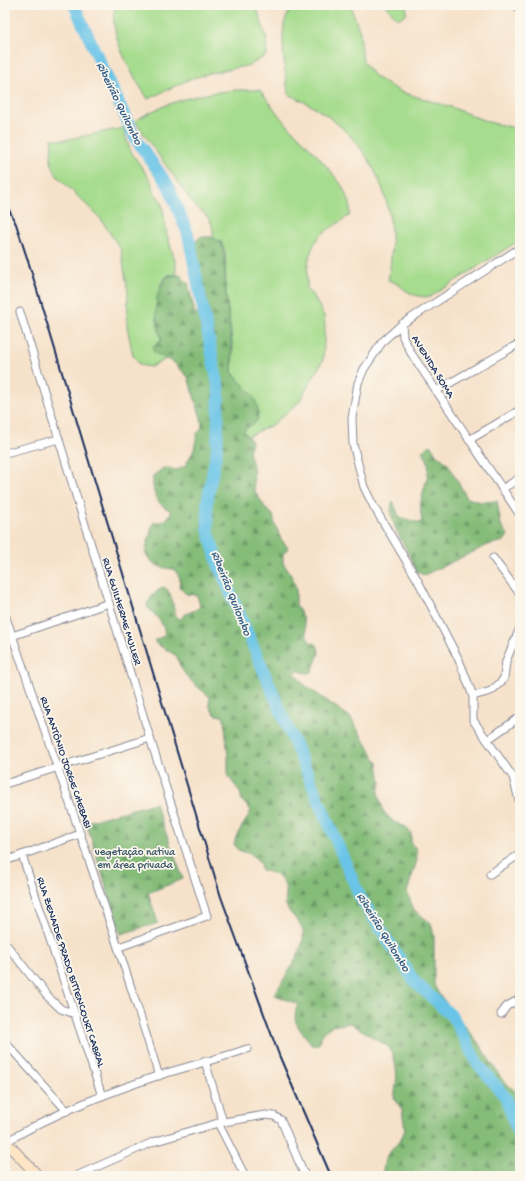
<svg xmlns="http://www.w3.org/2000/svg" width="525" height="1181" viewBox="0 0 525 1181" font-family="'Gochi Hand',sans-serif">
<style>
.green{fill:#a6dc8d;stroke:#608676}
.forest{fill:url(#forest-firs);stroke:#50766b}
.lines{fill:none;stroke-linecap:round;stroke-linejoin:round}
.river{stroke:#69c4e7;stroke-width:12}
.minor-casing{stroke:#888894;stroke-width:9}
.secondary-casing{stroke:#888894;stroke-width:12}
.minor{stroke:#fff;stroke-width:7}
.secondary{stroke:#fde5c5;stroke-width:10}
.rail{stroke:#1b2f5e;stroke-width:2}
.labels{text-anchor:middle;stroke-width:3.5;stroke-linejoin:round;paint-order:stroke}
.street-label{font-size:11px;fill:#1b2f5e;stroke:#fbf7ec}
.park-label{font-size:11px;fill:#3e5a6a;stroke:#fbf7ec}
.water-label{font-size:12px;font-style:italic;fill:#325c87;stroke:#fbf7ec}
</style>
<defs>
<pattern id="forest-firs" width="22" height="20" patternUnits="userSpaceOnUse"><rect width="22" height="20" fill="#84bc78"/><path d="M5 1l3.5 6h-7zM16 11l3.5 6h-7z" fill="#6b9966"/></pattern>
</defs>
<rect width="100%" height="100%" fill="#fbf7ec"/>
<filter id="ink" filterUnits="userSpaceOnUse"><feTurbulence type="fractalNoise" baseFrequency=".025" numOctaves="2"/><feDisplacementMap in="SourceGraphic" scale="8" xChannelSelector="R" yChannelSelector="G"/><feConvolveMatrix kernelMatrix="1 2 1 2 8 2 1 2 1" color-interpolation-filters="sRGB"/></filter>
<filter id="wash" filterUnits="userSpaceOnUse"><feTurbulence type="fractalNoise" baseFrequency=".012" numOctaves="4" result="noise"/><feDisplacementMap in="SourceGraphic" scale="16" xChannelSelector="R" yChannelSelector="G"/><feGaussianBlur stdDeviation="0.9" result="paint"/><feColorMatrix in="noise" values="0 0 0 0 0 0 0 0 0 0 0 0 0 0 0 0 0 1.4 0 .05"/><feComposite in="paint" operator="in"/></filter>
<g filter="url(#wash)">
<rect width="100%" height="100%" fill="#f6e2ca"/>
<g class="green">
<path d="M116,5H256L266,36L267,55L250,65L210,73L190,79L148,99C134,78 105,30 116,5Z"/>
<path d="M293,5H352L353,13L360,32L363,62L375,77L401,92L451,107L488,122L520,129V240L430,297C404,297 406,285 388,280C404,198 366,126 289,95C285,79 281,41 284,25C285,18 290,11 293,5Z"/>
<path d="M385,5H407L406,14L398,19Z"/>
<path d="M237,90H260L281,118L318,156L341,184L350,203V215C341,222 331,227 322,234C307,249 307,269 307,289L314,297L324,316L325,326L323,360L299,402L272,425L248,436L243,431L247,428L240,382L232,372L233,349L226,295L225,251L221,242L213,238C213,232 213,226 210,220C205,213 197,209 192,202C173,175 153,148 135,121C166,101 201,93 237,90Z"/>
<path d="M123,128L130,150L151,181L154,192L162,202L167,235L176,264V275H168L161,283L160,335L162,340L157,343L166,359L150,367L140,365L133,355L127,327L128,292L121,250L100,218L57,176L51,162L52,139L64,140Z"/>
</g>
<g class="forest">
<path d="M200,237H211L221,242C227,258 224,278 226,296C229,322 233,346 232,372C245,389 262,397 257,421L243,431L252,441L249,452L253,466L254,490L266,509L273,515L275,524L281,539L288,548L283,554V563L291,575L296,588V605L303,617L307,637L310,642L316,644L318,647L319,653L312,672L306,673L296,670L295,673L303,684L350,717L378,763L381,783L378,792L384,813L394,822L406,827L411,833V844L416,848L417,860L407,892L414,910L431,923L434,937V985L439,994L477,1041L503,1081L520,1095V1176H382L385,1158L401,1139L405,1130L402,1110L394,1097C398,1080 398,1063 389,1047L350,1023C330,1026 325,1025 318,1045H312C300,1028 290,1024 298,1004L274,995C282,981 307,947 303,931C300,920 289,915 286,905C285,901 286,896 286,892C285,877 274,873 261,870C261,857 248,853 238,850L234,844C236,832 247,822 251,810L242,801L240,792L228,776V756L224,717L214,714L209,705L210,697C195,684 181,676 177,656L155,643V640L164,636C167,625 154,614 147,607C147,600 158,589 164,587C175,594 171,610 178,619H181C185,611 195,613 200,606L197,595L186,594L179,587L180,578L174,569C162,569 151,564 145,553L153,523L165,521L171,513L170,510C155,504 152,490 153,476L163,468L177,470L185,466L194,450L197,434L202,427L201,418L188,377L173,362L155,353L152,348L162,340C154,319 152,292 169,275H180L188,283L195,314L206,310L207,299L190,247Z"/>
<path d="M431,445L436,454L448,464L467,498L481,502L497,501L501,525L508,535L504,541L488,545L424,575L416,571C411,551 384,521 393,501L399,517L419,523L422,521C421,515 420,508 421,502C423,486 436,466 422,451Z"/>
<path d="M155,803L183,879L148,893L158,923L121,934L86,822Z"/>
</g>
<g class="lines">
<path class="river" d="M74,5L135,138L168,185L188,234L219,390L217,448L207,503L208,529L218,564L360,897L414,981L453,1017L478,1064L506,1098L520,1140"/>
</g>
</g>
<g filter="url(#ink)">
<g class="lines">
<g class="minor-casing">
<g id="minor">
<path d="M516,5L520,9"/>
<path d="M520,248L402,324L383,341L364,369L358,383L352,418L353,444L364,487L374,507L417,579L459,660L473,696V720L513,777L520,804"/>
<path d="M20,312L150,738L207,916L119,947"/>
<path d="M402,324L403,337L411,353L520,515"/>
<path d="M436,391L520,343"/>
<path d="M469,440L520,410"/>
<path d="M5,453L59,439"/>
<path d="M502,489L520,478"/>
<path d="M493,558L520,594"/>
<path d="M5,615C58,768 111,921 159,1076"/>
<path d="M5,635L12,636L109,603"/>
<path d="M473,696L491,691L501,682L504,678L506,661L520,628"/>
<path d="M487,740L520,717"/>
<path d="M5,784L150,738"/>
<path d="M22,855L102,1096"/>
<path d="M5,861L80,834"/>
<path d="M490,874L520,854"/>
<path d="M5,943L47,996L61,1009L75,1014"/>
<path d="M501,1014L507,1006L520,999"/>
<path d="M5,1042L67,1111"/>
<path d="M205,1061L223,1122"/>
<path d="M218,1123L245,1176"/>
<path d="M6,1142C54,1113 107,1093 160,1075C189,1066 218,1059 247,1049"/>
<path d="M76,1176L153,1142L218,1123L265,1115L274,1116L281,1120L305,1176"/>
</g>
</g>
<g class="secondary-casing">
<path id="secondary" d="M5,1141L38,1176"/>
</g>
<use href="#minor" class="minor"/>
<use href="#secondary" class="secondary"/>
<path class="rail" d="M5,202L16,224L30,267L221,897L279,1055L331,1176"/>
</g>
</g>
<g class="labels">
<g class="street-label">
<text transform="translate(434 366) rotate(58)" y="4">AVENIDA SOMA</text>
<text transform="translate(123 611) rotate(73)" y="4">RUA GUILHERME MULLER</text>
<text transform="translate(67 762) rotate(71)" y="4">RUA ANTÔNIO JORGE CHEBABI</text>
<text transform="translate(72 972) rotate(72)" y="4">RUA ZENAIDE PRADO BITTENCOURT CABRAL</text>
</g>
<g class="park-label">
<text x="135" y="855">vegetação nativa<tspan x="135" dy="13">em área privada</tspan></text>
</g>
<g class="water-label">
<text transform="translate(120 103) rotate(64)" y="4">Ribeirão Quilombo</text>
<text transform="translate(232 593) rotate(68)" y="4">Ribeirão Quilombo</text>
<text transform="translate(384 932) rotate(58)" y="4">Ribeirão Quilombo</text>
</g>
</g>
<rect width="525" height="1181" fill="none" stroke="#fbf7ec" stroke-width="20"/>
</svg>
